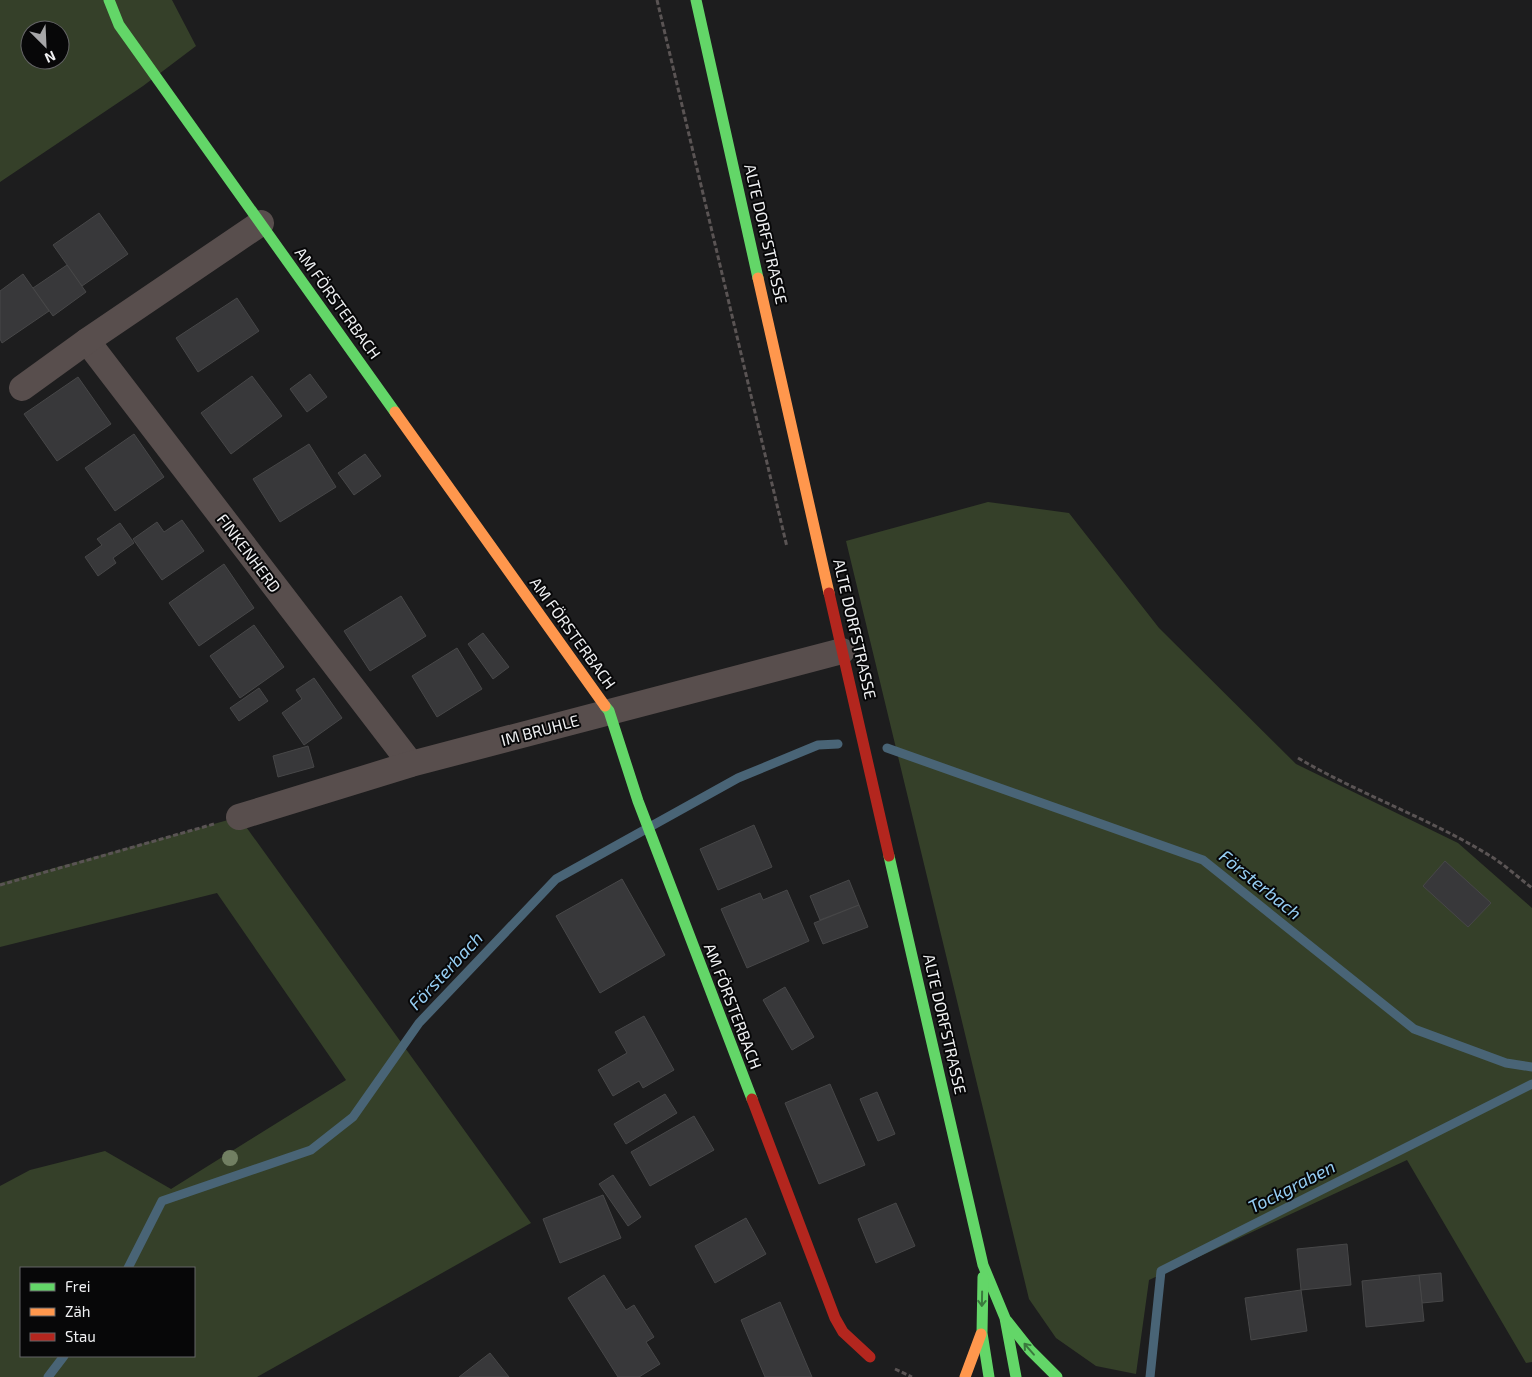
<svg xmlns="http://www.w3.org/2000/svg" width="1532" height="1377" viewBox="0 0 1532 1377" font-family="'Exo 2',sans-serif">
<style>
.green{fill:#354029;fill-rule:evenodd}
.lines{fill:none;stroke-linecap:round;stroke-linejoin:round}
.stream{stroke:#496476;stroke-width:9}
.building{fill:#38383a;stroke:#474748}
.path{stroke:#5a5454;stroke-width:3;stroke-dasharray:5 2.5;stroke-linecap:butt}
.street{stroke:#584e4d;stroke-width:26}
.fast{stroke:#63d668;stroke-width:11}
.slow{stroke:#ff974d;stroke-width:11}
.jam{stroke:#b3261e;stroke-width:11}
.tree{fill:#717f62}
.oneway{stroke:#3a793d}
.labels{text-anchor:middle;stroke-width:4;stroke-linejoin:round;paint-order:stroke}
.street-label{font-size:16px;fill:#eff0f2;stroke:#070708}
.water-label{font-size:18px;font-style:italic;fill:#95cdf2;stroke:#070708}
</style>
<rect width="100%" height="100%" fill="#1d1d1e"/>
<g class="green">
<path d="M0,0H172L196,46L143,86L0,182ZM30,30H60V60H30Z"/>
<path d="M988,502L1069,513L1159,628L1296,764L1458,843L1532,908V1362L1526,1363L1407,1160L1149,1280L1136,1374L1096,1366L1056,1338L1029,1299L846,541Z"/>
<path d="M239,817L531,1223L257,1377H0V1186L30,1170L105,1151L171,1189L346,1080L217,893L0,947V883ZM21,1268H194V1356H21Z"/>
</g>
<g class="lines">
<g class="stream">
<path d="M887,748L1203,860L1414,1029L1506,1063L1532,1067"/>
<path d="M128,1268L162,1201L311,1150L353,1117L419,1023L556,879L738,778L818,745L838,744"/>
<path d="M48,1377L64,1356"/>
<path d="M1150,1377L1161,1271L1532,1084"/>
</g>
</g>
<g class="building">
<path d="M99,213L128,254L82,286L53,245Z"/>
<path d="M67,265L86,292L53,316L33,288Z"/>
<path d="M23,274L49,311L2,343L0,339V291Z"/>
<path d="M237,298L259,331L198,372L176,338Z"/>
<path d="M310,374L327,397L307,412L290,389Z"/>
<path d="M252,376L282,416L231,454L201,413Z"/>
<path d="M78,377L111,424L57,461L24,414Z"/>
<path d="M134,434L164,477L115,511L85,468Z"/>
<path d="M309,444L336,487L280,522L253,479Z"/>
<path d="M365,454L381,476L354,495L338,473Z"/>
<path d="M182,520L204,551L162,580L133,539L157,522L164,532Z"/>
<path d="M120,523L134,543L113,558L116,563L98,576L85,557L102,545L97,539Z"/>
<path d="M224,564L254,608L199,646L169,603Z"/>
<path d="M401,596L426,636L370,671L344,631Z"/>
<path d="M254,625L284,667L240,698L210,656Z"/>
<path d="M483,633L509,667L493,679L468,644Z"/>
<path d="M457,648L482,689L437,717L412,676Z"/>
<path d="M314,678L342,718L304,745L282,713L302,699L296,690Z"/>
<path d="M259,688L268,701L239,721L230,708Z"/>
<path d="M308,746L314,767L278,777L273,756Z"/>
<path d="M754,825L772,867L718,890L700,849Z"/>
<path d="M1445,861L1491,903L1468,927L1423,886Z"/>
<path d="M622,879L665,955L600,993L556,916Z"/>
<path d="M849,880L859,905L820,920L810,896Z"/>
<path d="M787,890L809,941L747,968L721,909L760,893L763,900Z"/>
<path d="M859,905L868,927L823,944L814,923Z"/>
<path d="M785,987L814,1037L792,1050L763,1000Z"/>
<path d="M644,1016L674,1070L643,1088L639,1081L613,1096L598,1070L627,1053L615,1032Z"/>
<path d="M830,1084L865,1165L819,1184L785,1103Z"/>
<path d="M877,1092L895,1134L878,1141L860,1099Z"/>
<path d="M665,1094L677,1113L626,1144L614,1124Z"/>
<path d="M694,1116L714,1150L650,1186L631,1152Z"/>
<path d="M613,1175L641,1217L628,1226L599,1184Z"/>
<path d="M603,1195L621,1238L560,1263L543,1219Z"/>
<path d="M896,1203L915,1246L876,1263L858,1219Z"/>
<path d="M746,1218L766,1254L715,1283L695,1246Z"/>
<path d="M1347,1244L1351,1285L1301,1290L1297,1249Z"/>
<path d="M1441,1273L1443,1301L1422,1303L1419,1275Z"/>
<path d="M604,1275L626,1310L634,1305L654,1337L646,1342L660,1364L639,1377H618L568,1298Z"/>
<path d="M1419,1275L1424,1321L1366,1327L1362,1281Z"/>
<path d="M1301,1290L1307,1331L1251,1340L1245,1298Z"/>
<path d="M780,1302L812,1377H765L741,1320Z"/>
<path d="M490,1353L509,1377H459Z"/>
</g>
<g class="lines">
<g class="path">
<path d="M657,0L787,547"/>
<path d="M1298,758C1361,795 1431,819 1492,857C1506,866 1519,878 1532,888"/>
<path d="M0,885L214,824"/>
<path d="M895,1369L912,1377"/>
</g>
<g class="street">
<path d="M87,341L411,764"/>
<path d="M22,388L87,341L261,223"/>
<path d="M239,817L411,764L842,651"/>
</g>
<g class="fast">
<path d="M109,0L119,25L395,412"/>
<path d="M696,0L758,278"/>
<path d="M605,706L609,711L638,801L752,1099"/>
<path d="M889,856L983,1265L1005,1318L1016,1377"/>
<path d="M983,1277L982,1333L989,1377"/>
<path d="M1007,1321L1030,1350L1057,1377"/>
</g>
<g class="slow">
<path d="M758,278L829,593"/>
<path d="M395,412L605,706"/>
<path d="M965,1377L981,1334"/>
</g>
<g class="jam">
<path d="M829,593L889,856"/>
<path d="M752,1099L835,1318L843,1332L870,1357"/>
</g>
</g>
<circle class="tree" cx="230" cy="1158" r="8"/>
<defs><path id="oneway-shaft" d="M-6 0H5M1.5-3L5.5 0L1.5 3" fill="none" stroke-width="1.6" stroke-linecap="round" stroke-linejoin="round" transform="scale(1.25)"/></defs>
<g class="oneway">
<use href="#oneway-shaft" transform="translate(982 1299) rotate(91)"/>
<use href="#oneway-shaft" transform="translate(1029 1349) rotate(-131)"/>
</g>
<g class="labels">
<g class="street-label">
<text transform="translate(766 234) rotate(77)" y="6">ALTE DORFSTRASSE</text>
<text transform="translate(338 303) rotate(54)" y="6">AM FÖRSTERBACH</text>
<text transform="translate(249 553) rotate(53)" y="6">FINKENHERD</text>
<text transform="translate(855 629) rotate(77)" y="6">ALTE DORFSTRASSE</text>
<text transform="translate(573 633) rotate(54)" y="6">AM FÖRSTERBACH</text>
<text transform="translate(540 730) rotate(-15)" y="6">IM BRUHLE</text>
<text transform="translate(733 1006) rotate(69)" y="6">AM FÖRSTERBACH</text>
<text transform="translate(945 1024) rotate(77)" y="6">ALTE DORFSTRASSE</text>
</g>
<g class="water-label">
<text transform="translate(1260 885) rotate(39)" y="6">Försterbach</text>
<text transform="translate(446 971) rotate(-47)" y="6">Försterbach</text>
<text transform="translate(1292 1187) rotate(-27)" y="6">Tockgraben</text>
</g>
</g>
<rect x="20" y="1267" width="175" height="90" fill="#070708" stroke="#646466"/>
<rect x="30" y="1283" width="25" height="8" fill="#63d668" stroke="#646466"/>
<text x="65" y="1292" font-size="15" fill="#eff0f2">Frei</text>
<rect x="30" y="1308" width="25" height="8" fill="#ff974d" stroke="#646466"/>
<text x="65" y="1317" font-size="15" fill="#eff0f2">Zäh</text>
<rect x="30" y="1333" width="25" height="8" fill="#b3261e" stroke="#646466"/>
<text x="65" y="1342" font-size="15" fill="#eff0f2">Stau</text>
<g transform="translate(45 45) rotate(156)"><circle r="24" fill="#070708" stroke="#646466"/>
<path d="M0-4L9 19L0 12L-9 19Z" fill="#a6a6a8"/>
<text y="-8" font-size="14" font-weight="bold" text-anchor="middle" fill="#eff0f2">N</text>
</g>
</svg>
